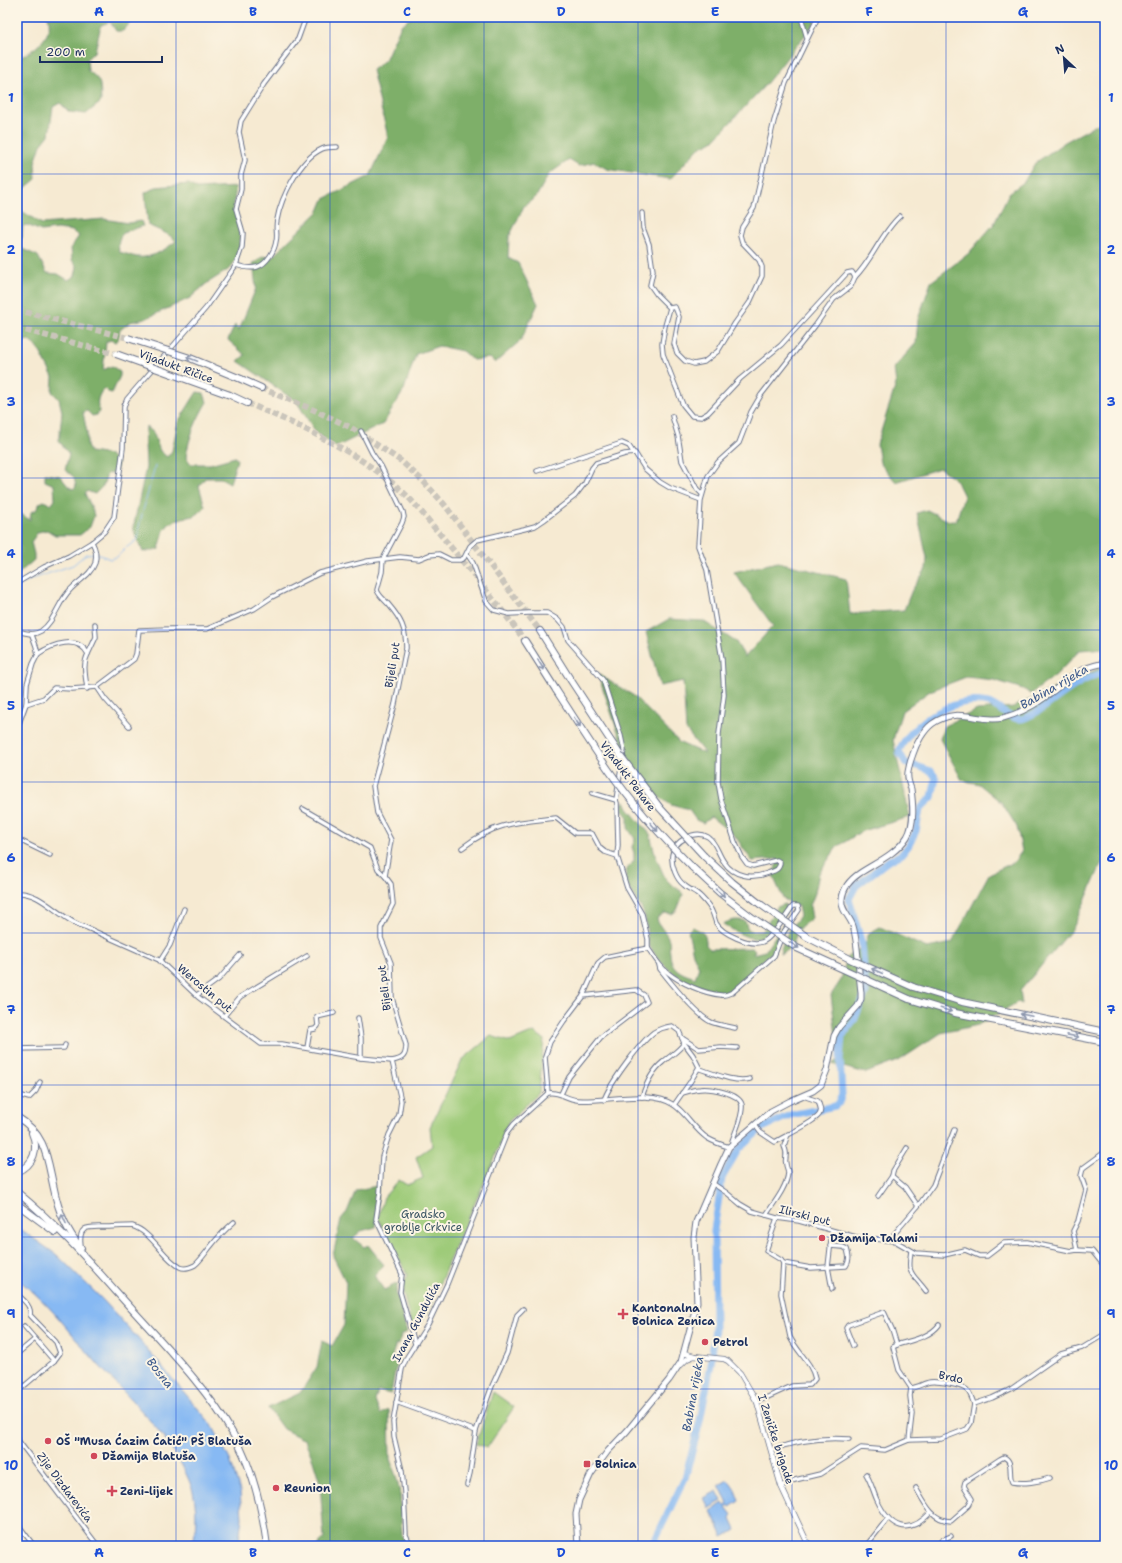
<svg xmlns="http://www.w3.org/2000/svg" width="1122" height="1563" viewBox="0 0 1122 1563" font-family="'Shantell Sans',sans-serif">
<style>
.green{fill:#9ecb79;stroke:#5c7d6c}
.forest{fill:#7eaf69;stroke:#4c6f64}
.water{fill:#87b9f3;stroke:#5174a8}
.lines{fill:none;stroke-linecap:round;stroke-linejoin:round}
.stream{stroke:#87b9f3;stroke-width:1}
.river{stroke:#87b9f3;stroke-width:7}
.motorway-tunnel{stroke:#cac5bb;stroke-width:6;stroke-dasharray:6 3;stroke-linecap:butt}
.minor-casing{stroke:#687087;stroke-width:5.5}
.tertiary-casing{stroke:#687087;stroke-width:6}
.secondary-casing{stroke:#687087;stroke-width:7}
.trunk-casing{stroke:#687087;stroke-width:8}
.motorway-casing{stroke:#687087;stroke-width:8}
.minor{stroke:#fff;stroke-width:3.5}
.tertiary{stroke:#fff;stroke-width:4.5}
.secondary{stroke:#fff;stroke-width:5}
.trunk{stroke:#fff;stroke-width:6}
.motorway{stroke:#fff;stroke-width:6}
.rail{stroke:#1b2f5e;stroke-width:1}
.motorway-bridge-casing{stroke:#687087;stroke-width:8;stroke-linecap:butt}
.motorway-bridge{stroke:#fff;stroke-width:6}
.oneway{stroke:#8d97ae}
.grid{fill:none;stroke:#1d4ed8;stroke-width:1;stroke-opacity:0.55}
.poi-dot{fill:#d1495b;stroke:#fcf5e5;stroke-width:1.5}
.labels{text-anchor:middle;stroke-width:4;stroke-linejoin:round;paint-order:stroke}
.street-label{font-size:11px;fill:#1b2f5e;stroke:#fcf5e5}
.park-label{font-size:11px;fill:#3c5665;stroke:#fcf5e5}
.poi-label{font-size:11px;font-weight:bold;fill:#1b2f5e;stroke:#fcf5e5;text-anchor:start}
.water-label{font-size:12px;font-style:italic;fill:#3b588b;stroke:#fcf5e5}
.neatline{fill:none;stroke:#1d4ed8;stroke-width:1.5}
.grid-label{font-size:13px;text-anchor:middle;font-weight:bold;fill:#1d4ed8}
</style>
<rect width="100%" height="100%" fill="#fcf5e5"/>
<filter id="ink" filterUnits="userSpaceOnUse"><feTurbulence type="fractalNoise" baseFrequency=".025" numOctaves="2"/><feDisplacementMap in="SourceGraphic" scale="8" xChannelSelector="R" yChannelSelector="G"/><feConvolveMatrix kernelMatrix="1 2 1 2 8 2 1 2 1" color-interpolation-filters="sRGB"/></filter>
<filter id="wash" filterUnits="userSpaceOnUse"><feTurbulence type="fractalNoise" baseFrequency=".012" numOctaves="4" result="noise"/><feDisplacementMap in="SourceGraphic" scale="16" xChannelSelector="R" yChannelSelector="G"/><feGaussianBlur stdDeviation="0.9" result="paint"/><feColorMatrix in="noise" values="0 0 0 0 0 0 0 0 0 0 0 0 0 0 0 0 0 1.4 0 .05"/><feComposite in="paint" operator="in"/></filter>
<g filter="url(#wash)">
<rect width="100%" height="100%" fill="#f6ead2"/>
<g class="green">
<path d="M534,1032L544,1039L539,1093L508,1122L492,1165L448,1263L430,1308L417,1329L412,1328L402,1289L407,1274L378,1218L384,1197L399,1180L407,1185L423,1178L416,1157L432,1146L430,1127L462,1060L491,1036L510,1042Z"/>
<path d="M493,1392L514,1407L487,1448L476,1444Z"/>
</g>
<g class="forest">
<path d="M48,17H149L144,20L130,23L123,31H116L110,22L101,25L95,51L87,59L88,71C103,81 100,85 101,102L86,114L69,112L60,103L53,107L49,135L41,145L35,163L36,179L17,195V59C33,51 55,37 48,17Z"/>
<path d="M412,17H817L814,24L766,84L713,141L699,148L670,179L607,169L594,162L579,166L569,160L549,174L536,197L524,206L509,237L508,258L518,263L538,304L521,340L495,363L490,358L473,360L462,351L439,346L416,354L404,390L383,424L336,447L316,433L297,402L238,361L245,355L228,340L235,325L239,330L256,288L253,263L256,262L263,256L271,258L319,211L324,199L370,176L388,137L372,70L385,60L401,25Z"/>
<path d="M1105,120V648L1080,650L1056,675L1031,694L1023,689L994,680L966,677L930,691L902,711L893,740L910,817L862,831L837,847L819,873L815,893L810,906L812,918C808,922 801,925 799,929C792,941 797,948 780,954C783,939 790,928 800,916L798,906H793L783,898L773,876L778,859L752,861L735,836L711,817L703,823L696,820L689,810L671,805L658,796L635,770L624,750L598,674L634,696L680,743L705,754L686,730L683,681L660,686L646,632L669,619L703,621L736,642L745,657L773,626L734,572L778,562L846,579L850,614L904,610L912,590L926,569L927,558L917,513L927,510L949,521H956L964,496L956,480L940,468L896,482L880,463L877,444L896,384L894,368L916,343L918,319L931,282L968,254L994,224L1009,193L1024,182L1035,163L1065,142Z"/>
<path d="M189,184L197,189L236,187L233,209L240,227V244L237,257L231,268L206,284L190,298L145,319L130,322L120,330L118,340L116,342L110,340L106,342L103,370L112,366L120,372V376L112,393L108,392L104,388C98,396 96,401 99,411L97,415L92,416L87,411L83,412L87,433V446L90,452L110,455L118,463L116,472L107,474L103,486L95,494L87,491L85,494L92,508L94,516L90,527L80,535H55L47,530L38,532L31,542L34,554V560L17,575V512L30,520L31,512L36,510L40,503L44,501L51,505L55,500L54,485L45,481V474L60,476L68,486L73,489L76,487L74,477L65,470L69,454L59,441L62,412L59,399L52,392L53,377L38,348L28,340L17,344V283L19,285H22L23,281L17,276L18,247L38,256L47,273L58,274L68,280L75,276L77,267L72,260L71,247L79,236L72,231L57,229L41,231L27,225L23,226L22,238L17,241V208L42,224L104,219L128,223L141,221L143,226C127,232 116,230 119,252C125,253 131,256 137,257C152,259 166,249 176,241C169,233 157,230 148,225L145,193L156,187Z"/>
<path d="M197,392L204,393L207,402C196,420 189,437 186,457L191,464H210L235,457L237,460L230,483L221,478H205L199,486L205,507L194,516L182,518L169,524L164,530L159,549L143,552L133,529L146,467L145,442L146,427L153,432L160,451L167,457L172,451L178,422Z"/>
<path d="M1105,666V856L1073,928L1020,991L1022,1004L1018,1002L978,1025L941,1033L900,1060L866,1073L832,1064L839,1059L831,995L841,980L847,957L865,945L869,933L880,927L927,948L952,943L989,874L1014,862L1022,851L1017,827L1002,803L979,784L962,780L940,739L944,726L977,710L1013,707Z"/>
<path d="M625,801L629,810L650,834L655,855L665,878L672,885L681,891L683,895L677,910L672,914L664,913L657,918C658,927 667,932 669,940C670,944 669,949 670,953C671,970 681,973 695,978L699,967L693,954L688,931L692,927C701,931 707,933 706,945L710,949L753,948L755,950L753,954L765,951L783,925L786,921L789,923L777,943L774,952L769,955L729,992C722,994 716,991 708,989C684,983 663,969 650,947C646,939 647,923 644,914C637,895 613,879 634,861V853L632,847L635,839L628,828V817L623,811L622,803Z"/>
<path d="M785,904L786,909V913C759,943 759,946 723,924C731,920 736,919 745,921L748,929L754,932L763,931L777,907Z"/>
<path d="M378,1186L376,1227L361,1231L353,1238L364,1247L368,1245L384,1265L374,1275L384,1290L398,1283L396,1292L407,1332L401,1335L399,1345L396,1344L392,1356L400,1359L395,1371L391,1394L378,1391L375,1401L380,1414L389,1410L390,1459L396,1476L400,1493L402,1536L408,1546H318L324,1538L320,1483L313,1460L305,1440L283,1429L268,1408L300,1393L317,1367L322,1341L332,1346L344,1325L346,1282L333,1256L341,1219L347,1212L356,1190Z"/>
</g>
<g class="water">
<path d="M17,1227L57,1255L103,1300L142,1343L212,1425L230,1460L240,1491L242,1518L238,1546H193C197,1522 198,1500 188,1478C170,1435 127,1397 96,1362C71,1334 48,1301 17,1279Z"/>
<path d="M728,1480L735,1490L739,1501L730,1507L729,1505L726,1507L732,1515L730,1517L736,1530L723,1537L711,1511L723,1503L725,1505L728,1503L719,1485Z"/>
<path d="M717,1491L722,1501L709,1508L704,1498Z"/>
</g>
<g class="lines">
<g class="stream">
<path d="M98,554L110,559L117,557L127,547L135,542L139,535V526L155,466"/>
<path d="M17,587L32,579L73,565L86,554L95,553"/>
</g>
<path class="river" d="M652,1546L685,1478L700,1421L711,1365L715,1328L714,1230L722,1178L738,1150L762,1128L790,1115L835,1106L839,1103L842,1094L840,1058L842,1037L854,1021L866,992L862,944L849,899L856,886L888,861L902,854L909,845L916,831L920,809L932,797L936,778L931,771L905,762L899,752C901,744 905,740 910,734C928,714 960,696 988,703C999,706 1009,720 1021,719C1023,719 1027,717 1029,716C1045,709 1053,700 1067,691C1078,683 1092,676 1105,672"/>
</g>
</g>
<g filter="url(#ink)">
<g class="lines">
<g class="motorway-tunnel">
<path d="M17,310L128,338"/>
<path d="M17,328L116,354"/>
<path d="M261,388L314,410L350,427L401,461L424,482L444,504L540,631"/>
<path d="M247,403C303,427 359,452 404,493C417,505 428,521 440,534C469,569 498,604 525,641"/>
</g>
<g class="minor-casing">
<g id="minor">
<path d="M344,17H345"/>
<path d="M801,17L807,38"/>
<path d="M642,213L643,228L649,244L653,271L650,285L657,295L670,308"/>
<path d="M236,265C242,267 250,269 257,267C267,264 275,250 276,241C278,234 275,227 277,220C281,197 300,159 322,149C326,147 332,147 337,147"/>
<path d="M855,277C873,259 881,233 900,216"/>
<path d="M672,416L678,436L682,461L697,489L702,494"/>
<path d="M361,431L372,453L381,466L403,512L404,517L402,523L383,559L382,572L377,590C379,596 384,599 389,605C401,619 406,629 406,648L395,704L373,786L377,813L391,840L385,876L391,884L393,904L381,928V938L391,963L392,998L406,1045C406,1056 403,1059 392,1061L401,1101L399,1115L389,1135L382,1157L380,1192L376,1219L402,1274L400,1292L415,1344"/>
<path d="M537,471L622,443L629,446L633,452"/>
<path d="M467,554L473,563L486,601L494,610L509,614L529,613H547L557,619L564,627L568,640L603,680L621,736L624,750L616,800"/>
<path d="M17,583L44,567L69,556L92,542L104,532L114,517L123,448L124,406L127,399L206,308L236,265L242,247L243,233L236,209L241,189V175L245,160L239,132L241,121L264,84L298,39L306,17"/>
<path d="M17,631C26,633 33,636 41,631C55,621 58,602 70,590C78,581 91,575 95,563C97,555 96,549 92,542"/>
<path d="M38,654C52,644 78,635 88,654C82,665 86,677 87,689"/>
<path d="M88,654L96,637L95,624"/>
<path d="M97,687L105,699L129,726"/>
<path d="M26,704L44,698L54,688L72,689L97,687L134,659L136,654L139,630L171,629H207L254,609L272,597L320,573L368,561L400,557L419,559L429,555L439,554L451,560H460L464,558L470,546L477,540L524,529L535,526L544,520L575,496L585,483L592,468L596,463L625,454L635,453L645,469L660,482L670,488L701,500"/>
<path d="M17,729L26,704L27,684L33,664L38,654L36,646L32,635"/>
<path d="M592,793L616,800L617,803L618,845L617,856"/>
<path d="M303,809L370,848L378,869L385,876"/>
<path d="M17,839L50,855"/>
<path d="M462,848C474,839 488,830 503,826C520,821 539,820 556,818L575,833H590L593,835L600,848L605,852L617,856L627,888L642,914L648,939V948"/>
<path d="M17,893C42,891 61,921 85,927L159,960L198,997L261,1044H282L361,1058L392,1061"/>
<path d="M160,961L170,945L184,909"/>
<path d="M659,965L660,969C671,983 696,1015 711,1022C718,1025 727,1026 735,1028"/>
<path d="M197,995L219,979L240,955"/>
<path d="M224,1016L240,997L307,956"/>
<path d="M358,1018L361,1038V1058"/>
<path d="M682,1038L699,1049L721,1047L737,1048"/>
<path d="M307,1048L310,1030L315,1029L318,1026L317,1017L334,1013"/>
<path d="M17,1049L62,1048H64L65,1045"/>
<path d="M699,1067L700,1069C715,1074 735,1083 750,1079"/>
<path d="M17,1091L22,1096L29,1098L36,1091L40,1082"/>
<path d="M548,1093L545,1057L550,1042L564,1021L583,996L598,963L605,957L648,948C654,957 659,966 667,972C680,983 705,994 721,995C726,996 730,993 733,992L774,956L783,933L799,910L798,906H793C787,914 772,939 762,942C750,946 722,934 716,923C715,920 714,917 713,914C711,908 706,902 701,897C696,891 689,890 684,885C676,879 671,865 672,855C674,841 695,829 708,837C716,842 718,854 724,862C734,877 752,879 768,873C774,871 780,870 780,862L777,860L753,866L747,864L742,857L735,842L721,799L718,782L719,734L724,695L722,659L707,570L698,546L701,500L708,476L718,462L739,443L751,412L761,395L815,326L834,299L851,286L855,277L852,272L847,273L781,345L740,379L708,413L701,417L692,416L683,405L663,354L662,344L665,326L670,308L675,307L679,317L674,344L677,353L685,361L694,364L704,362L718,351L735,323L750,302L762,276V267L759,260L742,242L740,235L742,227L754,208L774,121L786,83L818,17"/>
<path d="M682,1093C688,1092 694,1089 700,1089C710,1088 740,1093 742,1105C743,1116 736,1130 732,1141L733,1144"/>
<path d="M561,1094L569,1077L601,1037L647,1002L644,995L636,990L583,996"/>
<path d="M604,1100C610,1083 640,1043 654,1032C659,1029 665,1027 672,1026L679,1031L684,1043C679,1051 671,1055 663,1062C653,1070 646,1084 642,1097"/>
<path d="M674,1105L690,1082L699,1067L693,1055L684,1043"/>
<path d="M755,1125L760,1132L775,1142C783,1137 819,1120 820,1113C822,1109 819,1105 818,1101L803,1096"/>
<path d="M892,1176L893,1171L907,1148"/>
<path d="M712,1183L727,1193L740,1204L752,1211L777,1218L799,1221L856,1237L895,1241L916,1253L944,1255L965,1250L979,1256H987L1004,1243L1027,1242L1071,1251L1077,1250L1092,1251L1105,1267"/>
<path d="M878,1196L892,1176L905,1187L918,1206L889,1240"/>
<path d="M918,1206L933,1185L954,1130"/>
<path d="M766,1215C773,1204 787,1187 788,1173C788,1169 786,1167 786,1164C784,1156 789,1156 784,1146L788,1134"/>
<path d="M832,1232L828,1267L832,1289"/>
<path d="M81,1246C78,1225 88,1227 103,1227C113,1227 122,1226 132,1226C152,1232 162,1257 180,1267C185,1270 191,1267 195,1265C201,1260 206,1252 211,1246C218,1237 226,1229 234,1222"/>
<path d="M1077,1250L1073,1231L1078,1221L1086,1190L1081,1176L1083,1168L1105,1152"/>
<path d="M911,1251C907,1276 912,1272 926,1291"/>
<path d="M783,1263L811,1268L846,1266C850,1260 849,1256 847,1249L843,1247L830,1246"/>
<path d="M17,1294C23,1300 32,1306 30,1315L56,1342L60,1353L54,1361L17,1392"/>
<path d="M24,1326L54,1361"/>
<path d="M897,1345C911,1340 929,1338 939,1325"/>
<path d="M853,1346L846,1328L848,1325L884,1312L892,1329L897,1345L893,1347L899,1370L911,1388"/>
<path d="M17,1354L35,1339"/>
<path d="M396,1402L476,1431"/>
<path d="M757,1402L792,1386L810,1385L815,1379C812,1363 797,1352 790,1337L781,1294L783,1263L781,1260L766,1251L777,1218"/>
<path d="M17,1439L98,1546"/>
<path d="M909,1440L941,1439L967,1429L971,1423L974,1404"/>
<path d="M771,1450C795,1441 823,1437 849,1439"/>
<path d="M866,1474C871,1482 873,1491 877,1500C890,1528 908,1537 931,1512"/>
<path d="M467,1485L470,1473L476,1431L492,1386L507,1353L517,1315L523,1309"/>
<path d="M781,1486L795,1480L820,1474L861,1448L885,1450L909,1440L912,1414L910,1396L911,1388C918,1387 924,1383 930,1382C937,1381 962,1385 967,1390C971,1394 972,1399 974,1404L992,1398L1011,1389L1061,1354L1082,1348L1105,1334"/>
<path d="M916,1488C924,1502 932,1521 951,1521L968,1506L972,1499L964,1486L965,1482L1000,1459L1004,1457C1014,1462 1008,1474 1012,1482C1023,1484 1039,1482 1050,1478"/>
<path d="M17,1523L34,1546"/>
<path d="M411,1546L406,1535L404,1492L402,1471L394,1437L393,1422L402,1369L407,1357L428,1324L447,1284L507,1133L514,1124L548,1093C559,1091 566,1099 577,1100C605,1102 651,1089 674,1105C687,1114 694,1129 707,1138C714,1142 722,1145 729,1147"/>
<path d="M866,1546L888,1518"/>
<path d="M937,1546L942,1540L951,1536"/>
</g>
</g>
<g class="tertiary-casing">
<g id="tertiary">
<path d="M684,1353L694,1356L724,1359L728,1361L740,1373L757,1402L781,1486L809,1546"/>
<path d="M681,1365L687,1359L694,1356"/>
</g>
</g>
<g class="secondary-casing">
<path id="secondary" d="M578,1546L576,1514L579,1500L591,1474L608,1451L627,1431L669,1380L681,1362L697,1303L694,1237L696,1222L721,1164L729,1147L771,1111L790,1101L813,1091L821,1085L827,1070L834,1036L839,1027L858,1006L861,999V992C858,971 859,947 853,926C850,917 840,909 842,899C843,888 851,879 860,873C877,862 896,854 907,837C915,824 913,804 911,789C909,784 907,778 908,772C909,766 911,759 913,754C916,744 924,730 932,724C958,705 979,724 1003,718C1036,709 1050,692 1077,673C1085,667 1096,665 1105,663"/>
</g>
<g class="trunk-casing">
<g id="trunk">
<path d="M17,1117C47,1135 47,1159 54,1189C58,1210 67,1231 81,1248"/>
<path d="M17,1172C34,1165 39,1149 32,1133"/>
<path d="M17,1192C59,1226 94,1267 130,1307C166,1347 206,1387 233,1434C253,1468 262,1507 267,1546"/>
<path d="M17,1204L55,1232"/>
</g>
</g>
<g class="motorway-casing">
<g id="motorway">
<path d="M241,379L261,388"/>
<path d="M230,395L247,403"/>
<path d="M540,631L570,679"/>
<path d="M525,641L556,690"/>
<path d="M704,856L732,882L760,904"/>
<path d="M692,867L720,893L750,916"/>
<path d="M913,987L962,1002L1105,1032"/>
<path d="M909,999L955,1013L1105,1042"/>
</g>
</g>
<use href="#minor" class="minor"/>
<use href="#tertiary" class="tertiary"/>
<use href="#secondary" class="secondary"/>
<use href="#trunk" class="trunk"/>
<use href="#motorway" class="motorway"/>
<path class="rail" d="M17,1544L18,1546"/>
<g class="motorway-bridge-casing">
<g id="motorway-bridge">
<path d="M128,338L190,358L241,379"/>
<path d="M116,354L230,395"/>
<path d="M570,679L620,755L660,808L704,856"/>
<path d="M556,690C573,716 590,743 608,769C633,805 662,837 692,867"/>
<path d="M760,904L807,937L852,960L913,987"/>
<path d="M750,916L797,948L909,999"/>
</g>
</g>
<use href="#motorway-bridge" class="motorway-bridge"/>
</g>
<defs><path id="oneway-shaft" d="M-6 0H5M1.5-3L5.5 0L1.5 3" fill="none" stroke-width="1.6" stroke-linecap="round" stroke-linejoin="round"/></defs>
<g class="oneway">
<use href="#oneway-shaft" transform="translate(192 359) rotate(-159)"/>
<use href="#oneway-shaft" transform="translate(541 665) rotate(58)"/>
<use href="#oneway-shaft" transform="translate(577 722) rotate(57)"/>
<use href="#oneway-shaft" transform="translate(654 827) rotate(49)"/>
<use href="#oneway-shaft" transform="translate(720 893) rotate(40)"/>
<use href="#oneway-shaft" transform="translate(794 945) rotate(32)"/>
<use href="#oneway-shaft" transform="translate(877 971) rotate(-156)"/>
<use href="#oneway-shaft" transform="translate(946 1010) rotate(17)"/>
<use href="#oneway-shaft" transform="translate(1026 1015) rotate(-168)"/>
<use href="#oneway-shaft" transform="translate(1073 1036) rotate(11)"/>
<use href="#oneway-shaft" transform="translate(64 1219) rotate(-114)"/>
</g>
</g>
<path class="grid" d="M176,17V1546M330,17V1546M484,17V1546M638,17V1546M792,17V1546M946,17V1546M17,174H1105M17,326H1105M17,478H1105M17,630H1105M17,782H1105M17,933H1105M17,1085H1105M17,1237H1105M17,1389H1105"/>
<g class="poi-dot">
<circle cx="822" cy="1238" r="4"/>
<path d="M621 1308h4v4h4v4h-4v4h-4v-4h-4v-4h4z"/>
<circle cx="705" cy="1342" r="4"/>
<circle cx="48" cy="1441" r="4"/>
<circle cx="94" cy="1456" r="4"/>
<rect x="583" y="1460" width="8" height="8" rx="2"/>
<circle cx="276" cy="1488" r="4"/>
<path d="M110 1485h4v4h4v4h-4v4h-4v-4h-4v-4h4z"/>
</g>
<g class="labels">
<g class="street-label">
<text transform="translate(176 366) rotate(20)" y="4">Vijadukt Ričice</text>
<text transform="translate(392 665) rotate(-81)" y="4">Bijeli put</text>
<text transform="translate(628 776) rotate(53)" y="4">Vijadukt Pehare</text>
<text transform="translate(205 988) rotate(40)" y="4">Werostin put</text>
<text transform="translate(384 988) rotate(-97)" y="4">Bijeli put</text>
<text transform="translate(805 1215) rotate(14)" y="4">Ilirski put</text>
<text transform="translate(416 1322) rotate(-62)" y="4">Ivana Gundulića</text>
<text transform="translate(951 1377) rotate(12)" y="4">Brdo</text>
<text transform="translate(776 1439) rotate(72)" y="4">I Zeničke brigade</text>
<text transform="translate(65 1487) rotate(53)" y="4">Zije Dizdarevića</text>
</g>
<g class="park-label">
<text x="423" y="1218">Gradsko<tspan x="423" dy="13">groblje Crkvice</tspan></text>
</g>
<g class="poi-label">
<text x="830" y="1242">Džamija Talami</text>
<text x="632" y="1312">Kantonalna<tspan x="632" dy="13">Bolnica Zenica</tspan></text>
<text x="713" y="1346">Petrol</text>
<text x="56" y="1445">OŠ "Musa Ćazim Ćatić" PŠ Blatuša</text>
<text x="102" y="1460">Džamija Blatuša</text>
<text x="595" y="1468">Bolnica</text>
<text x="284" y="1492">Reunion</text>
<text x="120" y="1495">Zeni-lijek</text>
</g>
<g class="water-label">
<text transform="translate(1054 687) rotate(-30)" y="4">Babina rijeka</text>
<text transform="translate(160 1373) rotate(52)" y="4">Bosna</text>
<text transform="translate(693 1394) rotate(-80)" y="4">Babina rijeka</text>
</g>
</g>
<rect width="1122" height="1563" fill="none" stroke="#fcf5e5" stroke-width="44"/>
<g transform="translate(1064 58) rotate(334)" stroke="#fcf5e5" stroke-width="3" paint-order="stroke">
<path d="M0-3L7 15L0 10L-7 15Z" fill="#1b2f5e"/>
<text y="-6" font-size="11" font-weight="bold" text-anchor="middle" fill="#1b2f5e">N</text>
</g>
<path d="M40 56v6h122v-6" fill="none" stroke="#1b2f5e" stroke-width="2"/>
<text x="46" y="56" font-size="12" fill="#1b2f5e" stroke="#fcf5e5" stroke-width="3" paint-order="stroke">200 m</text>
<rect x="22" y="22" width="1078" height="1519" class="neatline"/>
<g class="grid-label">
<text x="99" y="16">A</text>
<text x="253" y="16">B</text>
<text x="407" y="16">C</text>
<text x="561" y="16">D</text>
<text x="715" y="16">E</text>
<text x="869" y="16">F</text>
<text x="1023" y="16">G</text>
<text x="11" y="102">1</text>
<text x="1111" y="102">1</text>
<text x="11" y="254">2</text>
<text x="1111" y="254">2</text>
<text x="11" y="406">3</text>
<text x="1111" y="406">3</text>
<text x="11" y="558">4</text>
<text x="1111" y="558">4</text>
<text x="11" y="710">5</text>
<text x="1111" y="710">5</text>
<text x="11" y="862">6</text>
<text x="1111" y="862">6</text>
<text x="11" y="1014">7</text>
<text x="1111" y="1014">7</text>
<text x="11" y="1166">8</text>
<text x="1111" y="1166">8</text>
<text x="11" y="1318">9</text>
<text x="1111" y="1318">9</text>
<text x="11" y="1470">10</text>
<text x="1111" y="1470">10</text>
<text x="99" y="1557">A</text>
<text x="253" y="1557">B</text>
<text x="407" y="1557">C</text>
<text x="561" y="1557">D</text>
<text x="715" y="1557">E</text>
<text x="869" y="1557">F</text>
<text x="1023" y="1557">G</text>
</g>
</svg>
